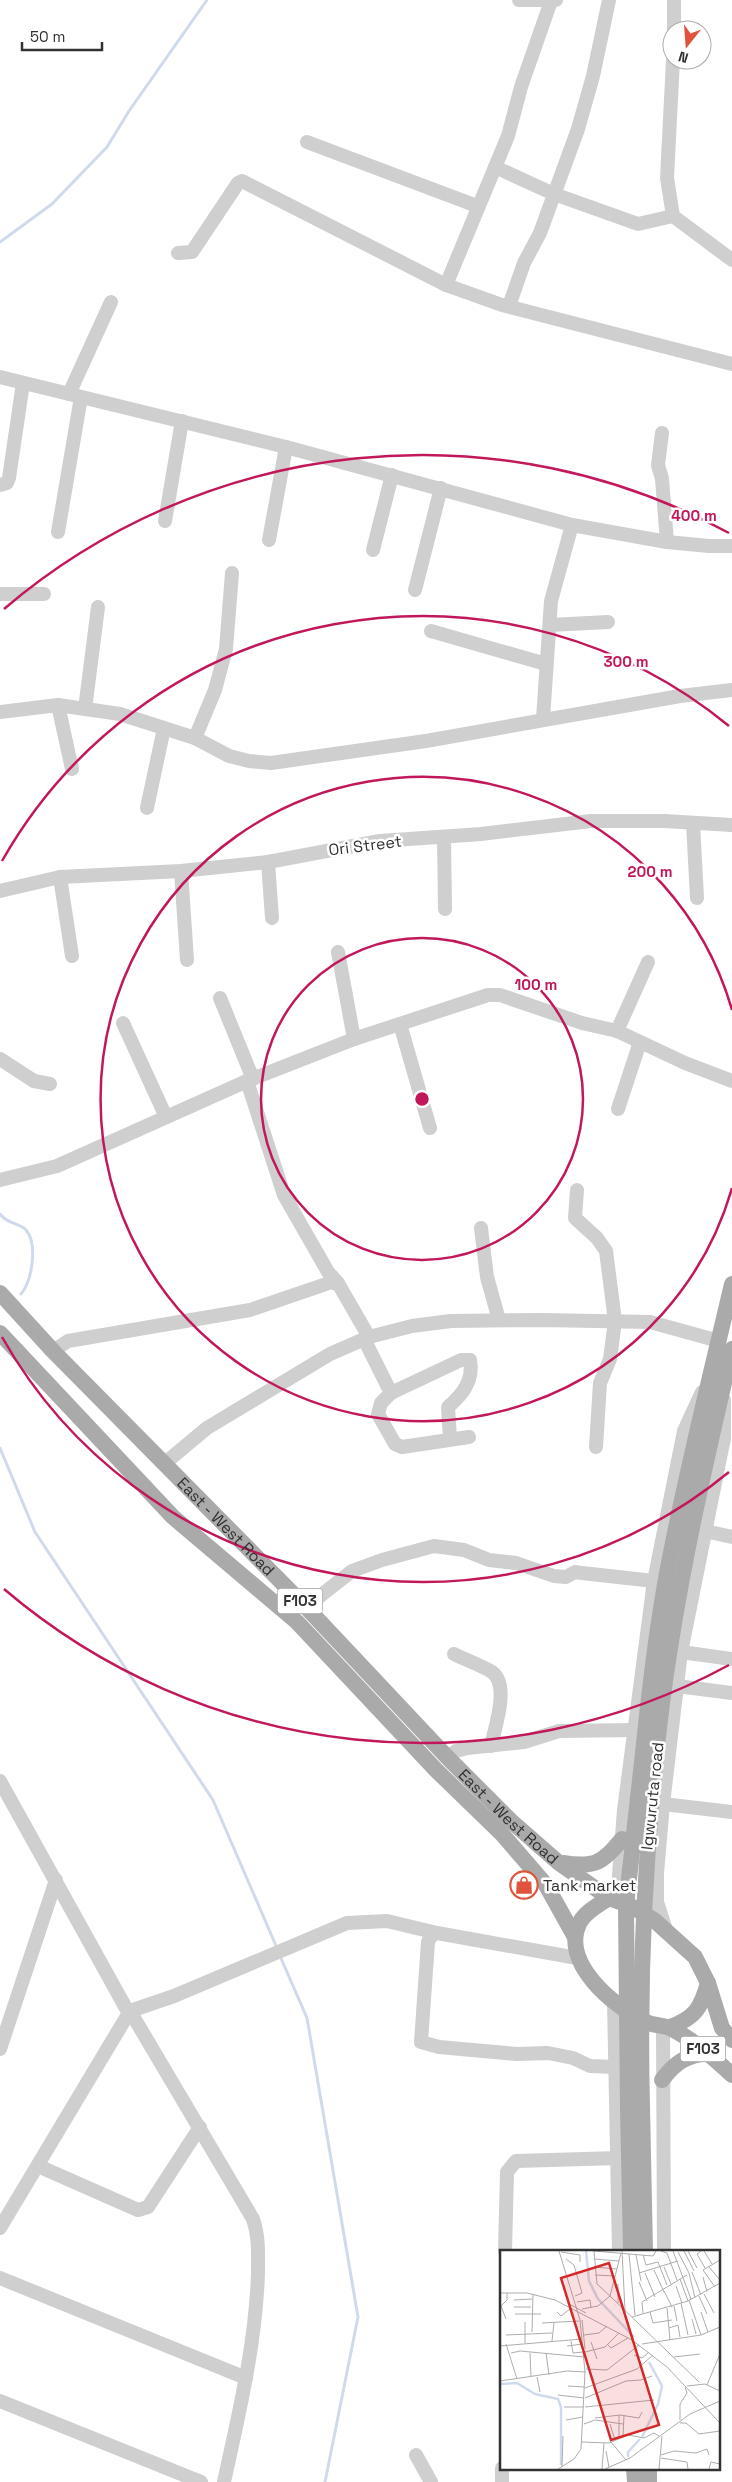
<svg xmlns="http://www.w3.org/2000/svg" width="732" height="2482" viewBox="0 0 732 2482" font-family="'Space Grotesk',sans-serif">
<style>
.lines{fill:none;stroke-linecap:round;stroke-linejoin:round}
.stream{stroke:#cfdbec;stroke-width:3}
.minor{stroke:#cfcfcf;stroke-width:14}
.major{stroke:#aaa;stroke-width:16}
.major-bridge{stroke:#aaa;stroke-width:16}
.ring{fill:none;stroke:#c2185b;stroke-width:2.5}
.labels{text-anchor:middle;stroke-width:5;stroke-linejoin:round;paint-order:stroke}
.shield{fill:#fff;stroke:#707070;stroke-width:1}
.shield-label{font-size:15px;font-weight:bold;fill:#323232}
.street-label{font-size:16px;fill:#323232;stroke:#fff}
.poi-label{font-size:16px;fill:#323232;stroke:#fff;text-anchor:start}
.inset-river{fill:none;stroke:#cfdbec;stroke-width:2.5}
.inset-road{fill:none;stroke:#adadad;stroke-width:1}
.view{fill:#d62828;fill-opacity:0.15;stroke:#d62828;stroke-width:2.5}
.inset-edge{fill:none;stroke:#323232;stroke-width:2.5}
.centre{fill:#c2185b;stroke:#fff;stroke-width:2.5}
.ring-label{font-size:15px;text-anchor:middle;font-weight:bold;fill:#c2185b;stroke:#fff;stroke-width:5;stroke-linejoin:round;paint-order:stroke}
</style>
<rect width="100%" height="100%" fill="#fff"/>
<g class="lines">
<g class="stream">
<path d="M0,242L52,204L107,147L129,111L207,0"/>
<path d="M0,1214C8,1225 18,1222 26,1230C38,1244 32,1281 21,1294"/>
<path d="M0,1448L35,1532L213,1800L277,1948"/>
<path d="M280,1956L307,2018L358,2317L325,2482"/>
</g>
<g class="minor">
<path d="M519,0H556"/>
<path d="M674,30V0"/>
<path d="M673,60L667,178L673,216L732,260"/>
<path d="M307,142L477,206"/>
<path d="M495,167L554,194L638,224L673,216"/>
<path d="M178,253L192,252L238,183L242,181L446,285L502,305L732,364"/>
<path d="M446,285L508,136L521,87L551,1"/>
<path d="M509,306L524,263L540,233L578,129L593,76L609,0"/>
<path d="M0,377L286,447L572,525L667,542L709,546H732"/>
<path d="M69,394L111,302"/>
<path d="M662,433L658,465L662,479L667,542"/>
<path d="M0,485L7,483L9,478L23,383"/>
<path d="M165,521L182,421"/>
<path d="M58,532L81,397"/>
<path d="M269,540L286,447"/>
<path d="M373,550L392,475"/>
<path d="M415,590L441,488"/>
<path d="M0,594H44"/>
<path d="M550,625L608,622"/>
<path d="M431,631L546,664"/>
<path d="M58,705L72,769"/>
<path d="M85,709L98,607"/>
<path d="M0,712L58,705L120,714L195,738L229,756L249,761L271,763L426,741L680,696L732,690"/>
<path d="M543,719L551,601L572,525"/>
<path d="M195,738L215,690L226,649L232,573"/>
<path d="M147,808L164,728"/>
<path d="M693,823L697,898"/>
<path d="M444,837L445,909"/>
<path d="M268,862L272,918"/>
<path d="M181,871L187,960"/>
<path d="M60,877L72,956"/>
<path d="M0,891L60,877L181,871L268,862L380,841L481,834L591,821H664L732,825"/>
<path d="M338,952L354,1039"/>
<path d="M220,998L253,1079"/>
<path d="M123,1023L166,1117"/>
<path d="M400,1024L430,1128"/>
<path d="M617,1031L648,962"/>
<path d="M0,1059L34,1081L50,1084"/>
<path d="M247,1081L284,1195L328,1272L338,1283"/>
<path d="M618,1109L640,1042"/>
<path d="M0,1180L57,1166L247,1081L354,1039L488,995H500L582,1023L617,1031L685,1063L732,1081"/>
<path d="M577,1190L575,1218L597,1238L606,1251L615,1321L610,1359L600,1383L596,1447"/>
<path d="M481,1228L487,1277L499,1320"/>
<path d="M364,1339L391,1393L381,1403L378,1414L395,1444L402,1447L469,1437"/>
<path d="M53,1351L68,1341L250,1310L332,1282L339,1285L369,1337"/>
<path d="M391,1393L461,1360H470C474,1381 462,1395 448,1407L450,1439"/>
<path d="M165,1463L207,1428L330,1354L369,1337L412,1326L451,1321L542,1320L650,1322L719,1341"/>
<path d="M705,1531L732,1537"/>
<path d="M306,1607L352,1571L382,1560L434,1546L464,1550L489,1560L516,1563L554,1576L566,1577L575,1572L582,1573L654,1581"/>
<path d="M681,1652L732,1659"/>
<path d="M454,1654C466,1660 481,1665 492,1672C510,1685 495,1727 491,1746"/>
<path d="M677,1686L732,1693"/>
<path d="M448,1758L456,1751L467,1748L524,1742L559,1731L634,1730"/>
<path d="M0,1781L127,2010L130,2011L0,2228"/>
<path d="M663,1804L732,1812"/>
<path d="M617,1901L624,1810L654,1581L684,1431L702,1392"/>
<path d="M666,1930L657,1902V1873L663,1804L681,1652L724,1438V1400"/>
<path d="M437,1933L431,1936L428,1942L421,2042L439,2047L517,2054L548,2053L573,2058L590,2066L615,2067"/>
<path d="M614,2000L619,2251"/>
<path d="M663,2027L664,2251"/>
<path d="M0,2049L56,1880"/>
<path d="M38,2166L138,2210L148,2207L200,2127"/>
<path d="M505,2251L507,2172L516,2161L619,2158"/>
<path d="M0,2278L246,2378"/>
<path d="M0,2401L201,2482"/>
<path d="M416,2455L431,2482"/>
<path d="M224,2482C239,2413 256,2343 258,2272C258,2253 259,2236 253,2219L130,2011L174,1996L347,1923L387,1921L437,1933L577,1958"/>
<path d="M502,2482V2468"/>
</g>
<g class="major">
<path id="s1" d="M0,1293L53,1351L306,1607L448,1758L511,1821L559,1863L609,1898L631,1906L654,1920L695,1957L708,1983L722,2028L732,2040"/>
<path d="M0,1333L173,1517L297,1622L436,1770L502,1834L546,1885L575,1937"/>
<path d="M644,1744C650,1685 657,1626 668,1568C686,1473 710,1378 732,1284"/>
<path d="M657,1746C671,1612 701,1480 732,1349"/>
<path d="M563,1863C594,1868 603,1863 622,1839"/>
<path d="M609,1898C599,1905 586,1911 580,1922C559,1962 614,2007 646,2022C654,2026 665,2025 672,2029C694,2040 714,2058 732,2075"/>
<path d="M670,2027C695,2018 701,2008 708,1983"/>
<path d="M662,2080C675,2062 687,2055 709,2053"/>
<path d="M642,2107L645,2251"/>
<path d="M628,2108L631,2251"/>
<path d="M634,2468L635,2482"/>
<path d="M649,2468V2482"/>
</g>
<g class="major-bridge">
<path d="M642,2107C639,1986 644,1866 657,1746"/>
<path d="M628,2108L626,1906L644,1744"/>
</g>
</g>
<g class="ring">
<circle cx="422" cy="1099" r="161"/>
<path d="M732 1188A322 322 0 1 1 732 1010"/>
<path d="M729 1472A483 483 0 0 1 2 1337M2 861A483 483 0 0 1 729 726"/>
<path d="M729 1665A644 644 0 0 1 4 1589M4 609A644 644 0 0 1 729 533"/>
</g>
<defs>
<g id="shop-ring" transform="scale(1.4375)"><circle r="9.5" fill="#fff" stroke="#e0533d" stroke-width="1.5"/><path d="M-5-2.5h2.3a2.7 3.5 0 0 1 5.4 0H5L5.5 6h-11ZM-1.5-2.5h3a1.5 2.3 0 0 0-3 0Z" fill="#e0533d"/></g>
</defs>
<g fill-rule="evenodd">
<use href="#shop-ring" x="524" y="1885"/>
</g>
<g class="labels">
<g class="shield">
<rect x="277.5" y="1588.5" width="45" height="25" rx="4"/>
<rect x="680.5" y="2036.5" width="45" height="25" rx="4"/>
</g>
<g class="shield-label">
<text x="300" y="1606">F103</text>
<text x="703" y="2054">F103</text>
</g>
<g class="street-label">
<text transform="translate(365 845) rotate(-7)" y="6">Ori Street</text>
<text dy="6" stroke="none"><textPath href="#s1" startOffset="325">East - West Road</textPath></text>
<text transform="translate(652 1796) rotate(-84)" y="6">Igwuruta road</text>
<text dy="6" stroke="none"><textPath href="#s1" startOffset="730">East - West Road</textPath></text>
</g>
<g class="poi-label">
<text x="543" y="1891">Tank market</text>
</g>
</g>
<g transform="translate(500 2250)">
<rect width="220" height="220" fill="#fff"/>
<path class="inset-river" d="M86,1L89,31L98,49L134,87M0,134L17,133L35,144L58,149L61,157V215M142,187L158,154L162,136L149,112M128,207V202L140,189"/>
<path class="inset-road" d="M94,1L153,6L156,1M122,1L125,60M161,1L167,3L177,30M173,1L191,49M184,1L194,21M188,1L197,18M201,1L197,4L205,18M204,1L212,14M61,2L80,5V12M178,2L189,23L195,48M121,3L110,46L199,132M129,4L135,65M136,5L141,31M143,5L146,15L158,12L167,35M66,9L74,15L82,43L75,46M94,9L119,11M94,17L117,19M164,17L171,34M209,17L220,30M154,20L164,42M192,22L201,45M139,23L178,11M145,23L155,47M95,25L115,26M203,27L207,42M180,29L188,51M139,32L147,51M176,36L182,53M215,37L203,20L220,10M164,41L172,57M0,43H27L55,50L132,90L167,117L219,172M204,44L214,63M199,46L207,64M14,50L32,49M189,50L201,85M77,52L90,50L91,58M118,53V34M181,53L188,85M69,54L86,63M174,56L177,71M14,57H31M167,58L170,90M82,59L98,56L110,46L97,34L94,1M57,62L61,66L71,58M150,62L153,73L172,70M201,62L208,82M143,63L142,52L187,25M15,64H41M132,67L188,51L220,33M6,69L1,56L7,50V43M192,69L196,84M82,70L85,99M25,72V93M42,73L79,71M169,78L178,75L180,87M32,82L33,44M6,85L52,83M84,85L99,83L107,76M52,91L54,73M71,91L73,103L83,102M91,92L97,109M6,94L17,129M142,94L201,85L220,77M108,95L111,98L128,88M0,96L82,89M67,96L83,94M85,102L105,97L119,83M11,103L20,101L84,107M30,103L31,127M46,103L49,125M134,105L142,108L149,102M174,107L200,104M86,119L107,120L139,95M37,127L40,142M0,131L67,121L86,122M207,135L220,104M68,136L85,137M187,136L205,134L220,141M85,138L137,119L153,105M58,145L84,148M85,148L126,131L141,130L152,126M64,157H84M85,157L154,150M95,168L120,165L139,168L142,162M66,170L83,167M180,170V154L187,143L185,137M180,173H186L199,184L220,181M84,174L95,170L123,174M110,174L115,190M123,186L124,165M119,188V165M82,192L109,193L128,185L144,188L154,183L159,186M111,192L126,210M106,201L109,217M161,205L174,201L196,203L207,199L209,205M161,208L187,212L188,219M62,217L63,186M58,219L74,209L81,199L85,122L80,70L59,1M102,219L104,193M105,219L130,208L190,164L220,151M159,219L162,186M209,219L211,212L220,214"/>
<path class="view" d="M109,13L159,175L111,190L61,28Z"/>
<rect width="220" height="220" class="inset-edge"/>
</g>
<circle cx="422" cy="1099" r="8" class="centre"/>
<g class="ring-label">
<text x="694" y="521">400 m</text>
<text x="626" y="667">300 m</text>
<text x="650" y="877">200 m</text>
<text x="536" y="990">100 m</text>
</g>
<g transform="translate(687 45) rotate(197)"><circle r="24" fill="#ffffff" stroke="#adadad"/>
<path d="M0-4L9 19L0 12L-9 19Z" fill="#e0533d"/>
<text y="-8" font-size="14" font-weight="bold" text-anchor="middle" fill="#323232">N</text>
</g>
<path d="M22 42v8h80v-8" fill="none" stroke="#323232" stroke-width="2.5"/>
<text x="30" y="42" font-size="15" fill="#323232" stroke="#ffffff" stroke-width="4" paint-order="stroke">50 m</text>
</svg>
